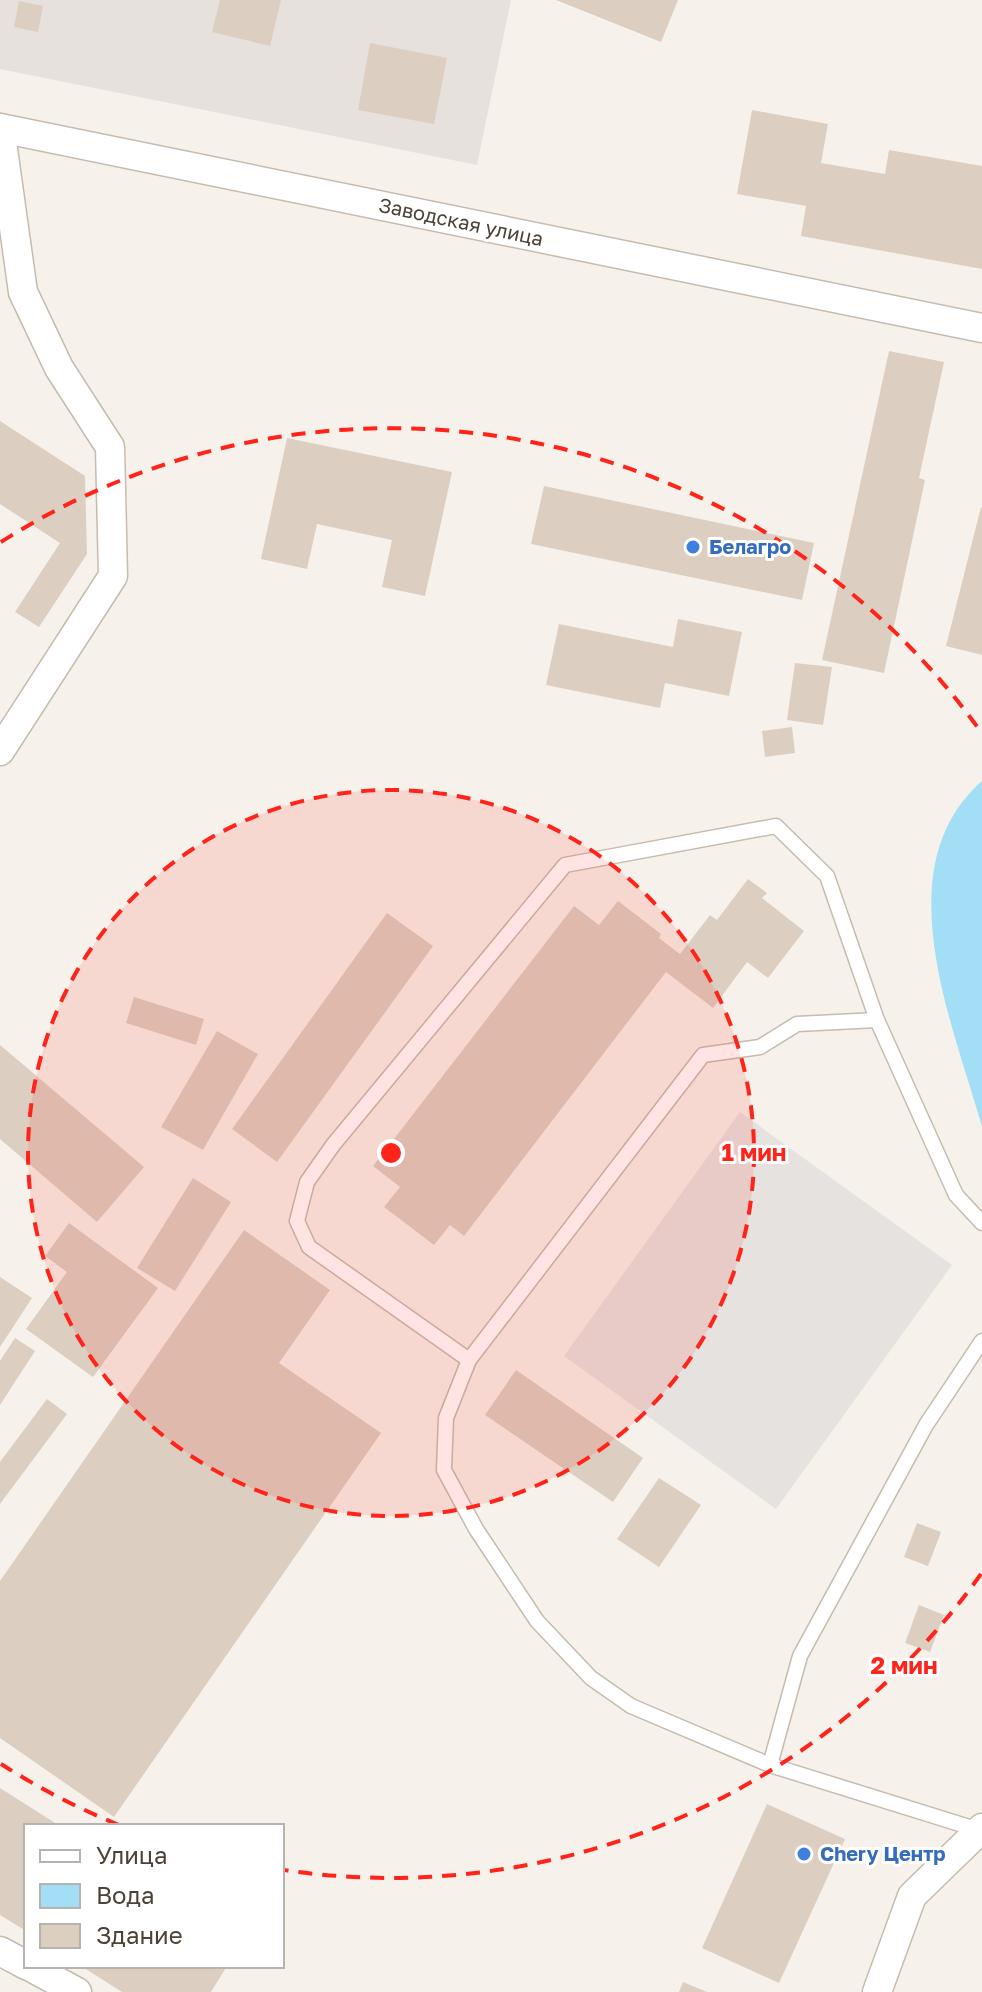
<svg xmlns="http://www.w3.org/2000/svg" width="982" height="1992" viewBox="0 0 982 1992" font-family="'Golos Text',sans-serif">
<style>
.industrial{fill:#e6e1dc}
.parking{fill:#e5e2df}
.water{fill:#a3def7}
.building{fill:#dccfc2}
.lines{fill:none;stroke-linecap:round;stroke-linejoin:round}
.service-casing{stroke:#c6bbaf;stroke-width:17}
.minor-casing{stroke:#c6bbaf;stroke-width:31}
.service{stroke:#fff;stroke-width:14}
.minor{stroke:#fff;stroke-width:28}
.ring{fill:none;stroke:#ff2319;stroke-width:4;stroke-dasharray:14 10}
.shop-dot{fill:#3f7fe0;stroke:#fff;stroke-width:3}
.labels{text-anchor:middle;stroke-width:6;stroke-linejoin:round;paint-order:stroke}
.street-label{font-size:20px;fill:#4c4237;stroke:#fff}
.shop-label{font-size:20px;font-weight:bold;fill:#366cbe;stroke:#fff;text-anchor:start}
.centre{fill:#ff2319;stroke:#fff;stroke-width:4}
.ring-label{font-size:24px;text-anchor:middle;font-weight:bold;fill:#ff2319;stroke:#fff;stroke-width:6;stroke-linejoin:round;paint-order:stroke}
</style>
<rect width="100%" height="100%" fill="#f6f2eb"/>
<path class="industrial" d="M0,0H511L477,165L0,69Z"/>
<path class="parking" d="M740,1112L952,1265L776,1509L564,1356Z"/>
<path class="water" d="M982,781V1127C953,1023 884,867 982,781Z"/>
<g class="building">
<path d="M220,0H281L270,46L212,32Z"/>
<path d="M556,0H678L661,42Z"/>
<path d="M19,1L43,6L38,32L14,27Z"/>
<path d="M370,43L447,58L434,124L358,110Z"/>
<path d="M752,110L828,124L821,163L885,174L889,150L982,166V269L801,236L806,206L737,194Z"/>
<path d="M889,351L944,362L919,478L925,480L884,673L822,660Z"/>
<path d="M0,421L85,476L87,554L39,627L15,612L60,543L0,504Z"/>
<path d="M287,438L452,472L425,596L382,587L392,540L317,524L307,569L261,559Z"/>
<path d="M544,486L814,543L802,600L531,544Z"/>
<path d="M981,507L982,508V655L946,646Z"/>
<path d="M678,619L742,632L729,696L665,683L660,708L546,685L559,624L673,647Z"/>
<path d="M795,663L832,667L823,725L787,720Z"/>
<path d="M792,727L795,753L765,757L762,731Z"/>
<path d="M748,879L767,893L762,898L804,931L768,978L747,962L713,1008L666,972L464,1236L450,1225L434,1245L384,1207L400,1187L373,1166L574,906L599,925L618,901L661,934L659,938L680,954L710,915L717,920Z"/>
<path d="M387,913L433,946L277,1162L232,1129Z"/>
<path d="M134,997L204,1019L196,1045L126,1023Z"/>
<path d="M217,1031L258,1054L203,1150L161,1127Z"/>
<path d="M0,1045L144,1167L97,1222L0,1139Z"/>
<path d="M193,1178L231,1202L175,1291L137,1268Z"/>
<path d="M69,1223L158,1288L93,1377L26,1329L67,1272L45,1256Z"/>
<path d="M244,1230L330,1290L279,1363L381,1433L114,1817L0,1738V1581Z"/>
<path d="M0,1277L32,1298L0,1347Z"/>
<path d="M15,1338L35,1351L0,1405V1361Z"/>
<path d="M516,1370L643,1458L613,1502L485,1415Z"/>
<path d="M47,1399L67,1414L0,1504V1462Z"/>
<path d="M659,1478L701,1505L659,1567L617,1539Z"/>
<path d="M917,1523L941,1532L928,1566L904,1557Z"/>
<path d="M919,1605L944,1615L930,1652L905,1643Z"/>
<path d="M0,1788L60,1826H26V1931L0,1915Z"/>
<path d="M767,1804L845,1839L779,1983L702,1948Z"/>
<path d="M81,1966H227L211,1992H122Z"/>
<path d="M683,1982L707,1992H679Z"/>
</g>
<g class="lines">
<g class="service-casing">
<g id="service">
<path d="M877,1020L797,1024L760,1047L703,1055L469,1360L446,1418L444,1470L476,1529L537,1621L591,1678L631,1706L770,1765L979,1830"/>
<path d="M469,1360L309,1247L297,1221L307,1182L333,1145L565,865L776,826L827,876L877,1020L956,1195L982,1223"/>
<path d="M770,1765L800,1656L926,1425L982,1341"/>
</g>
</g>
<g class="minor-casing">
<g id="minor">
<path d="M0,128L982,328"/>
<path d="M0,751L113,576L110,447L59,368L23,292L0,128"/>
<path d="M0,1951L26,1965"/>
<path d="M29,1966L77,1992"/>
<path d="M877,1992L912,1896L982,1828"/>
</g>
</g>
<use href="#service" class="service"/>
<use href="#minor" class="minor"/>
</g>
<circle cx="391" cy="1153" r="363" fill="#ff2319" fill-opacity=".12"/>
<g class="ring">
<circle cx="391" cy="1153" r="363"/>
<path d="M981 1574A725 725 0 0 1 284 1870M119 1825A725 725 0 0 1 1 1764M1 542A725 725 0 0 1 981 732"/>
</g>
<g class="shop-dot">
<circle cx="693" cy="547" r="8"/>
<circle cx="804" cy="1854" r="8"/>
</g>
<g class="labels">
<g class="street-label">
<text transform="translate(461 222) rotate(12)" y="7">Заводская улица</text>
</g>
<g class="shop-label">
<text x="709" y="554">Белагро</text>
<text x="820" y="1861">Chery Центр</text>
</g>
</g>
<circle cx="391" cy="1153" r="12" class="centre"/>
<g class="ring-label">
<text x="754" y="1161">1 мин</text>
<text x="904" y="1674">2 мин</text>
</g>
<rect x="24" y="1824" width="260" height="144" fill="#ffffff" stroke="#b7b3af" stroke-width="2"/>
<rect x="40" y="1850" width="40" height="12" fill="#ffffff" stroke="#b7b3af" stroke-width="2"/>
<text x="96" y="1864" font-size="24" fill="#4c4237">Улица</text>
<rect x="40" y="1884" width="40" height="24" fill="#a3def7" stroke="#b7b3af" stroke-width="2"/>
<text x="96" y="1904" font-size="24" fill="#4c4237">Вода</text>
<rect x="40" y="1924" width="40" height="24" fill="#dccfc2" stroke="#b7b3af" stroke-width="2"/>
<text x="96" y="1944" font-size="24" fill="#4c4237">Здание</text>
</svg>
